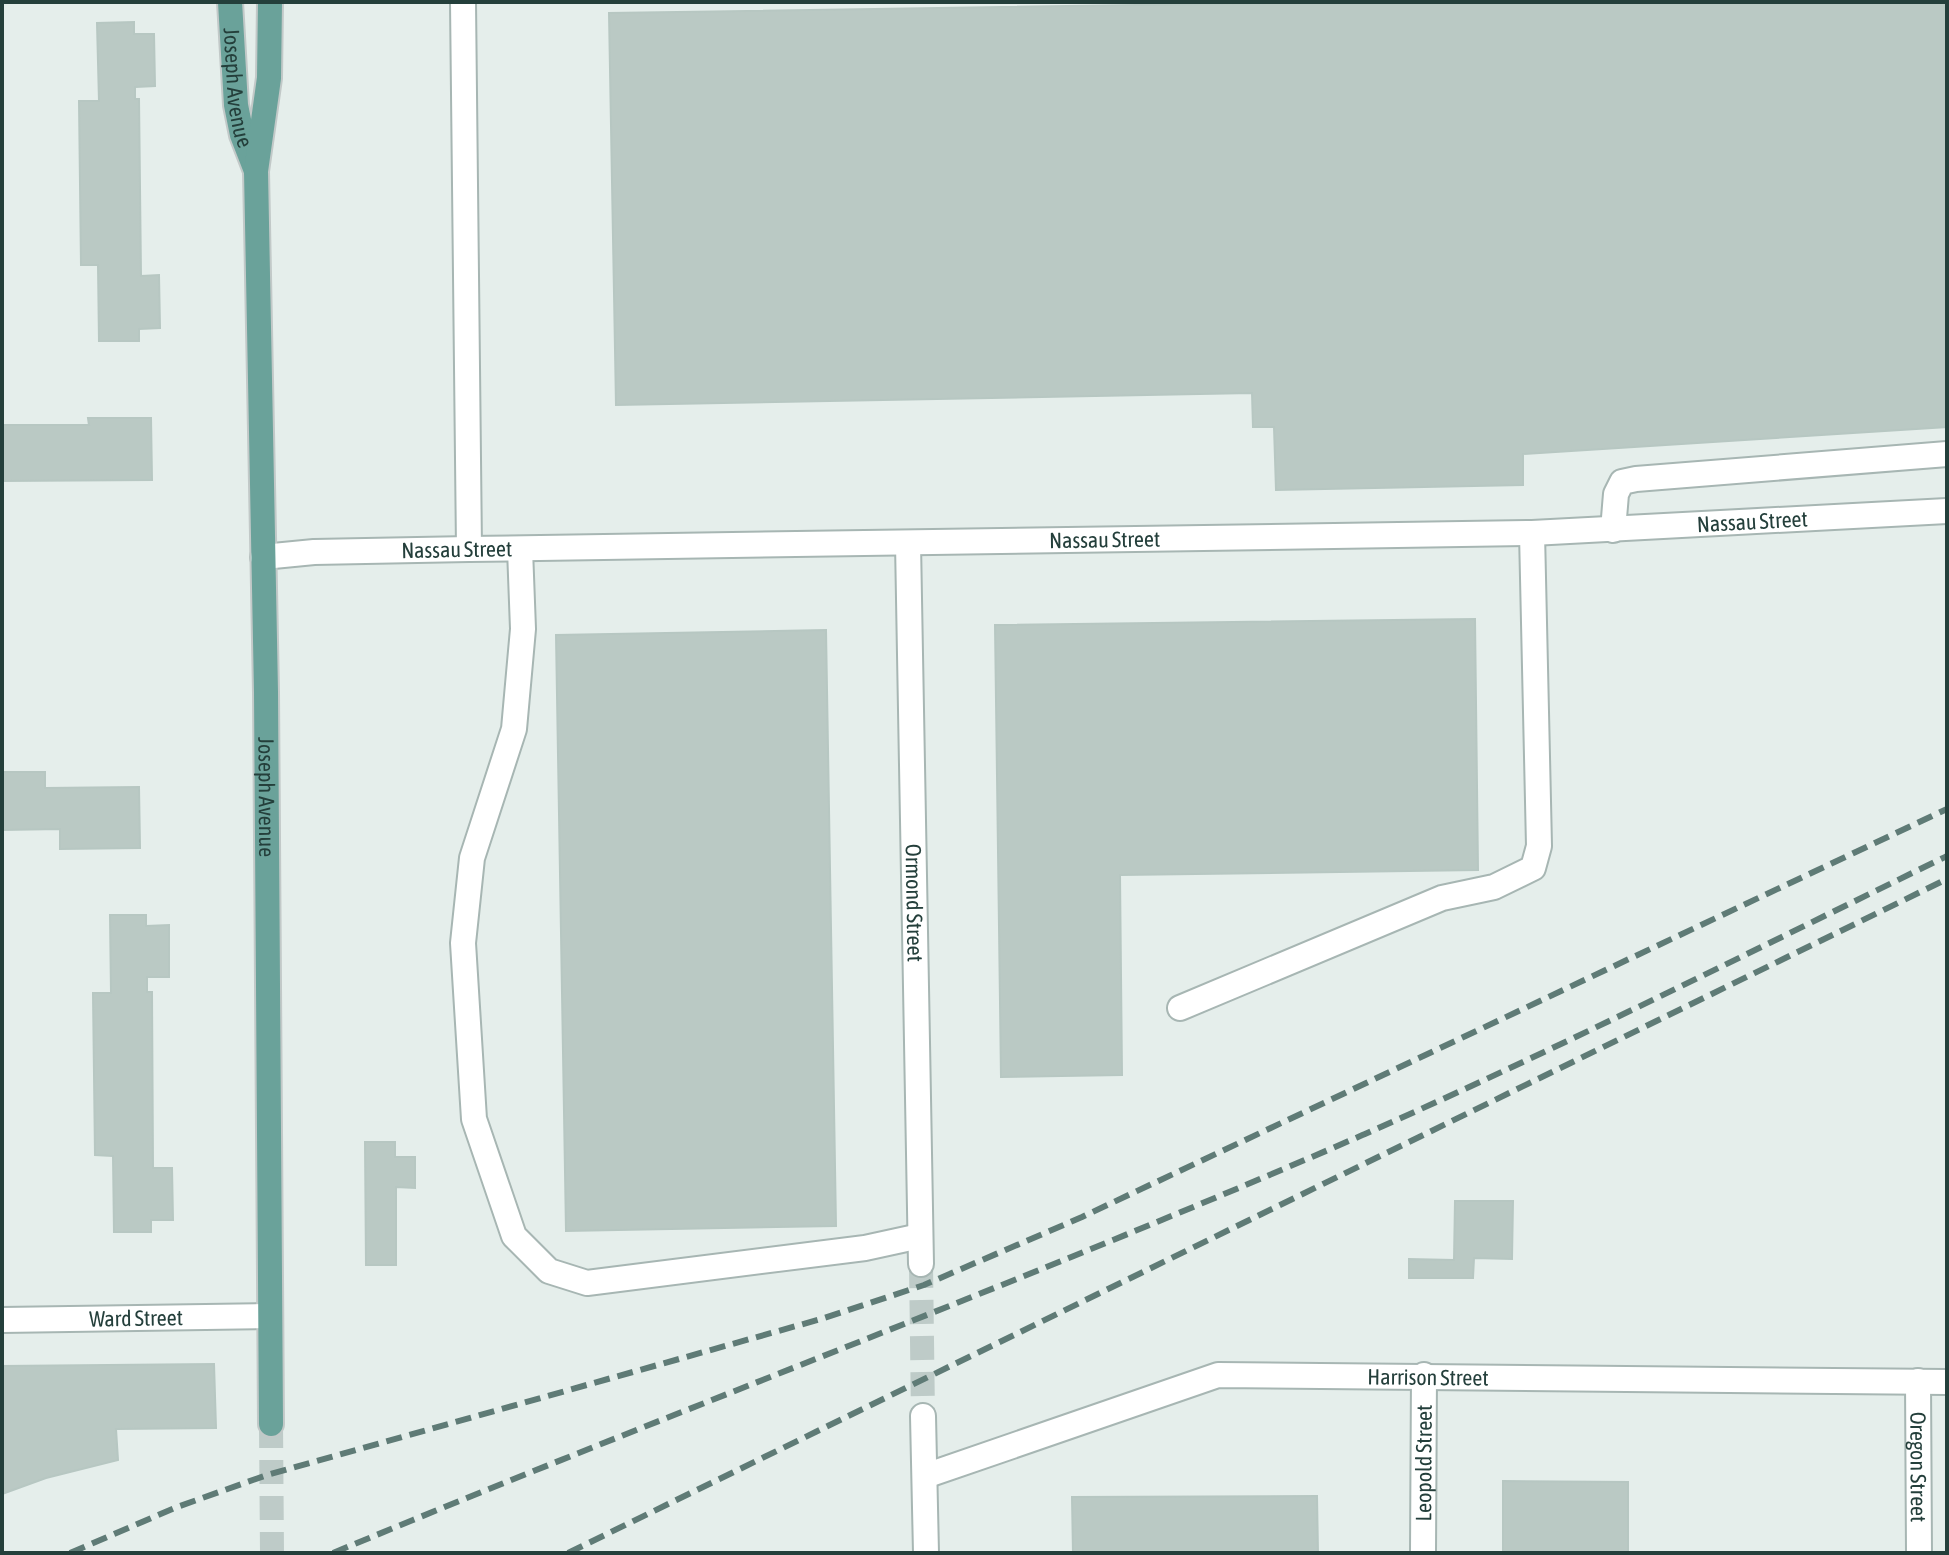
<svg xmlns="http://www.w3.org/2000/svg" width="1949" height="1555" viewBox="0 0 1949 1555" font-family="'Asap Condensed',sans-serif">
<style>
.building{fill:#bac9c4;stroke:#b7c7c2;stroke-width:2}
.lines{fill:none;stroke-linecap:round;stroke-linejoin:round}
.minor-tunnel{stroke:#becbc8;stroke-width:24;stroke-dasharray:24 12;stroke-linecap:butt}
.major-tunnel{stroke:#becbc8;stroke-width:24;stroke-dasharray:24 12;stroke-linecap:butt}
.minor-casing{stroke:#a7b6b3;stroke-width:28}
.major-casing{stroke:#c2c9c8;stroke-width:28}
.minor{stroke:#fff;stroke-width:24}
.major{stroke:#6aa29a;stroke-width:24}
.rail{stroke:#5f7b76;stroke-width:6;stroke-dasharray:16 8;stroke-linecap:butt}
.labels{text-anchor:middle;stroke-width:6;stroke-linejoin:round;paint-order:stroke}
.street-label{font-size:22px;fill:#243f3b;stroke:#f5faf8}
</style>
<rect width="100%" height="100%" fill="#e5eeeb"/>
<g class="building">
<path d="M1330,2H1947V427L1523,454V485L1276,490L1274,427H1253L1252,393L616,405L609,13Z"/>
<path d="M134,22V34H154L155,86L135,87V99H139L141,276L159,275L160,328L139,329V341H99L98,265H81L79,101H99L97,23Z"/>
<path d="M88,418H151L152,480L2,481V425H89Z"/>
<path d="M1475,619L1478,870L1120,875L1122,1075L1001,1077L995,625Z"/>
<path d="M826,630L836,1226L566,1231L556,635Z"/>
<path d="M2,772H45V788L139,787L140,848L60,849V829L2,830Z"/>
<path d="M110,915H146V926L169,925V977H147V992H152L153,1168H172L173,1220H151V1232H114L113,1156L95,1155L93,993H111Z"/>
<path d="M365,1142H395V1157H415V1188L396,1187V1265H366Z"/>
<path d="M1455,1201H1513L1512,1259L1474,1258L1473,1278H1409V1259L1454,1260Z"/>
<path d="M214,1364L216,1428L116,1429L118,1460L46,1478L2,1494V1366Z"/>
<path d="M1503,1481L1628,1482V1552L1503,1551Z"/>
<path d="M1317,1496L1318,1553H1073L1072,1497Z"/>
</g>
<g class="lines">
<path class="minor-tunnel" d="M921,1264L923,1416"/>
<path class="major-tunnel" d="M271,1424L272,1553"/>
<g class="minor-casing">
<g id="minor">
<path d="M463,2L469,549"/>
<path d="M1613,530L1616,494L1622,482L1636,479L1947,454"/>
<path id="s1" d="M908,543L921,1264"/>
<path d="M520,549L523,629L514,729L472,858L463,943L474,1119L514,1236L549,1271L587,1283L865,1248L920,1236"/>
<path id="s2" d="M263,557L314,552L469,549L1532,533L1947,511"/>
<path d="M1180,1008L1442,898L1494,887L1533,868L1539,846L1532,533"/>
<path id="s3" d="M2,1320L269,1316"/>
<path id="s4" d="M1918,1381L1919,1553"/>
<path d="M923,1416L926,1553"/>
<path id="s5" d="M925,1476L1218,1375L1947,1382"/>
<path id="s6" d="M1423,1553L1424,1375"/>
</g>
</g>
<g class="major-casing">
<g id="major">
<path id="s7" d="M230,2L236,105L242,135L256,171"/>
<path id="s8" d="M270,2L269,78L256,171L266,692L271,1424"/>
</g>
</g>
<use href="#minor" class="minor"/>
<use href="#major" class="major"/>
<g class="rail">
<path d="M70,1553L177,1507L267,1475L821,1319L924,1285L1082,1217L1947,809"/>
<path d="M333,1553C676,1410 1025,1282 1365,1134C1562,1047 1754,950 1947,856"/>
<path d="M568,1553L1947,879"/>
</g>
</g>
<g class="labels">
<g class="street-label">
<text dy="8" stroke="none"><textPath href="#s7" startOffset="86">Joseph Avenue</textPath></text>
<text dy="8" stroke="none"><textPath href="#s2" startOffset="1490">Nassau Street</textPath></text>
<text dy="8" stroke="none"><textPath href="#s2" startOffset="842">Nassau Street</textPath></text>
<text dy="8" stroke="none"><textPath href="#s2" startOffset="194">Nassau Street</textPath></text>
<text dy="8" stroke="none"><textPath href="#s8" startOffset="796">Joseph Avenue</textPath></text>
<text dy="8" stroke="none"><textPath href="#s1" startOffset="360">Ormond Street</textPath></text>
<text dy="8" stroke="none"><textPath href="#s3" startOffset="134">Ward Street</textPath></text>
<text dy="8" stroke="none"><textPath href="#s5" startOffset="520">Harrison Street</textPath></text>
<text dy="8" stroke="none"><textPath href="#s6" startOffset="90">Leopold Street</textPath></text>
<text dy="8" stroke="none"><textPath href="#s4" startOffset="86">Oregon Street</textPath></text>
</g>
</g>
<rect width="1949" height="1555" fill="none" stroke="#243f3b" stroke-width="8"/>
</svg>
